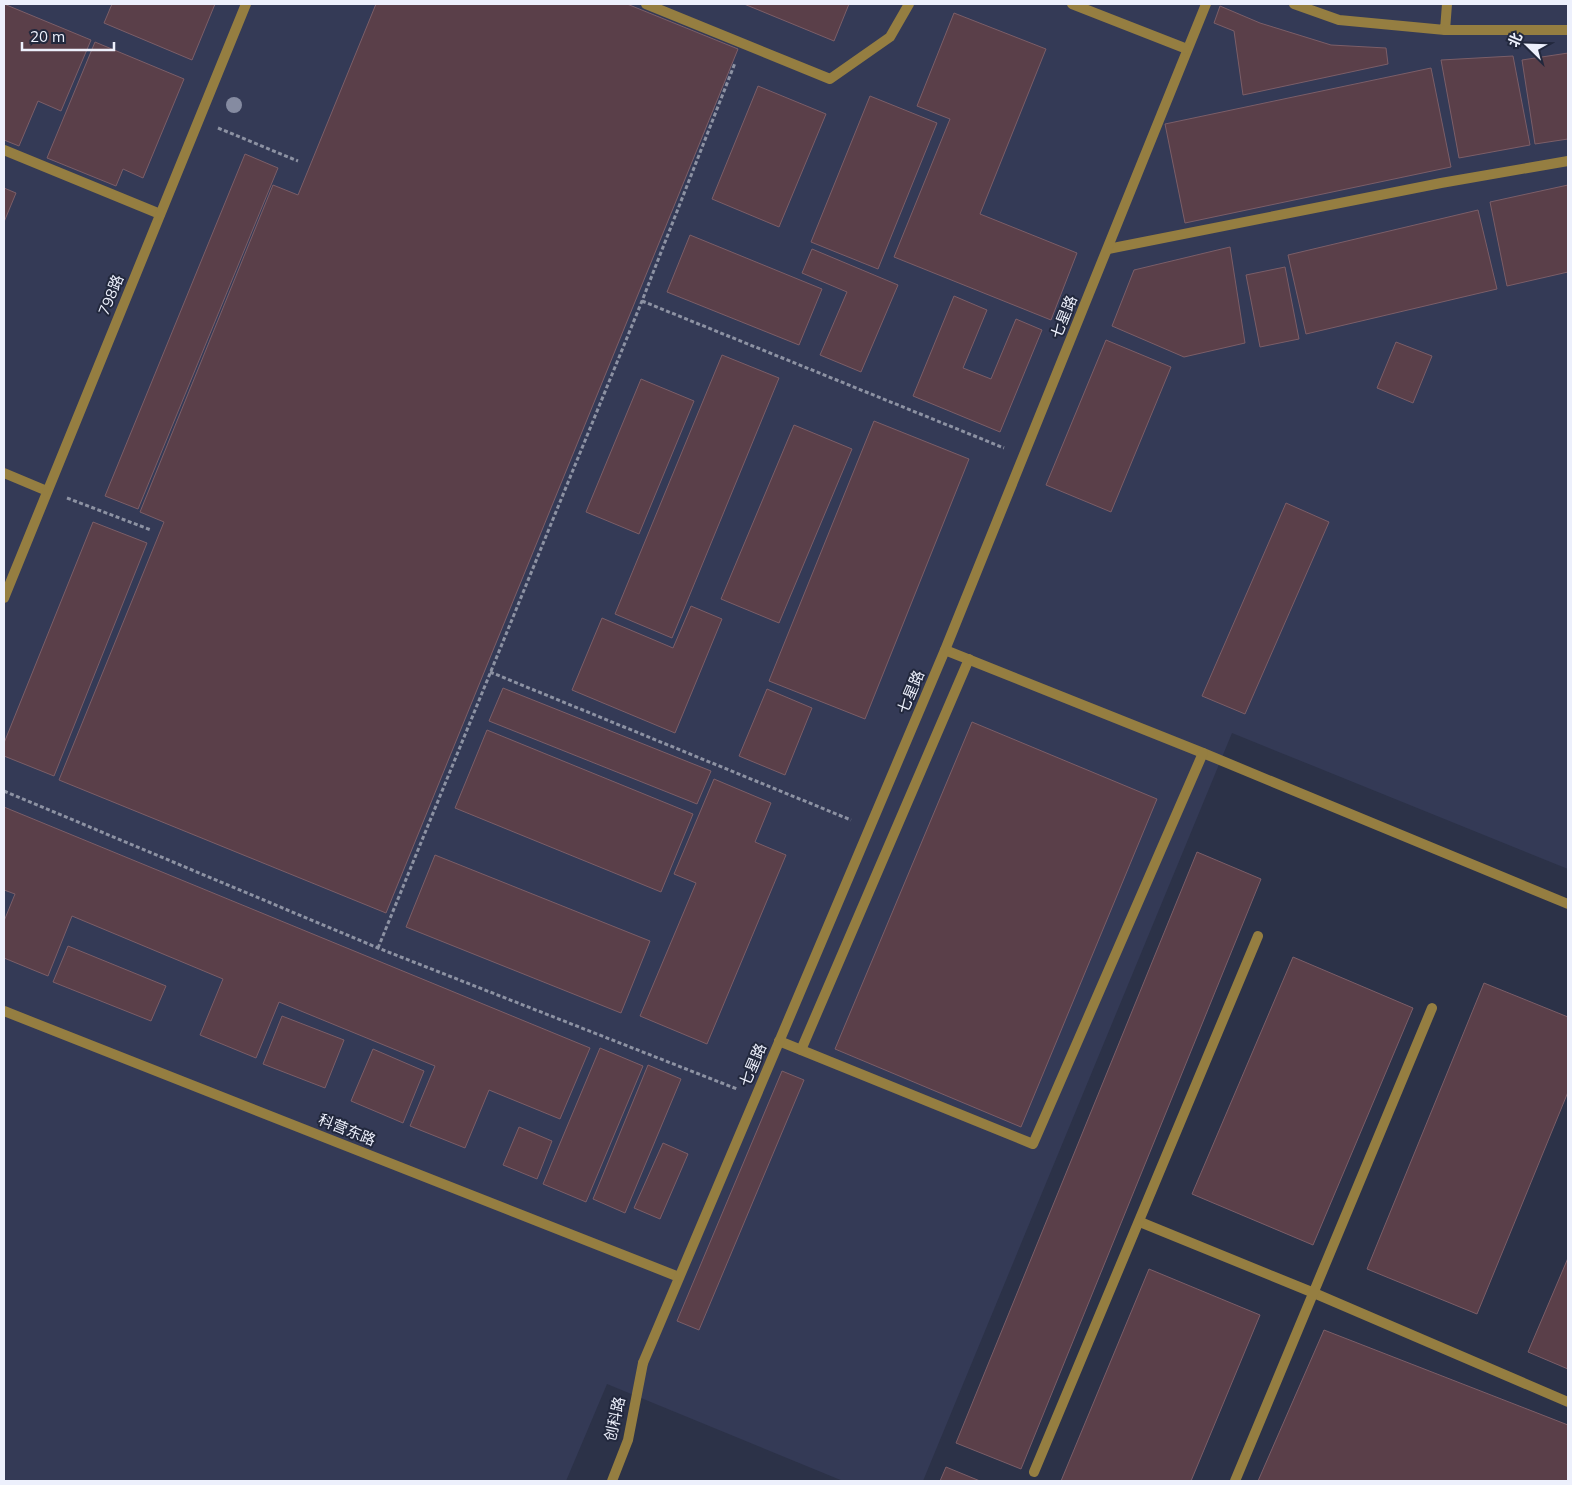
<svg xmlns="http://www.w3.org/2000/svg" width="1572" height="1485" viewBox="0 0 1572 1485" font-family="Mulish,'Noto Sans SC',sans-serif">
<style>
.built{fill:#343a56}
.building{fill:#5a3f49;stroke:#7b5e68}
.lines{fill:none;stroke-linecap:round;stroke-linejoin:round}
.path{stroke:#8d92a3;stroke-width:3;stroke-dasharray:4 2.5;stroke-linecap:butt}
.service{stroke:#957e41;stroke-width:10}
.pedestrian{stroke:#957e41;stroke-width:10}
.minor{stroke:#957e41;stroke-width:10}
.tree{fill:#858ba1}
.labels{text-anchor:middle;stroke-width:4;stroke-linejoin:round;paint-order:stroke}
.street-label{font-size:15px;fill:#edf0fc;stroke:#22283d}
</style>
<rect width="100%" height="100%" fill="#2c3248"/>
<path class="built" d="M4,4H1568V869L1232,733L923,1481H843L607,1384L566,1481H4Z"/>
<g class="building">
<path d="M4,4L91,40L61,111L38,101L19,146L4,140Z"/>
<path d="M112,4H215L192,60L104,23Z"/>
<path d="M376,4H627L738,49L386,913L59,780L164,522L140,512L273,185L298,195Z"/>
<path d="M744,4H849L834,41Z"/>
<path d="M1220,6L1260,23L1331,45L1386,48L1388,64L1243,95L1234,31L1214,23Z"/>
<path d="M954,13L1046,49L980,214L1077,253L1051,320L894,257L950,119L917,106Z"/>
<path d="M95,42L184,79L143,178L123,169L116,186L47,158Z"/>
<path d="M1568,53V139L1535,144L1522,60Z"/>
<path d="M1513,56L1530,145L1459,158L1441,60Z"/>
<path d="M1431,68L1451,167L1185,223L1165,124Z"/>
<path d="M758,86L826,114L779,227L712,199Z"/>
<path d="M870,96L937,123L878,269L811,242Z"/>
<path d="M245,154L278,168L138,509L105,496Z"/>
<path d="M1568,185V272L1507,286L1490,202Z"/>
<path d="M4,188L16,193L4,222Z"/>
<path d="M1478,210L1497,289L1306,334L1288,255Z"/>
<path d="M690,235L822,289L799,345L667,292Z"/>
<path d="M1230,247L1245,343L1184,357L1112,326L1134,270Z"/>
<path d="M812,249L898,285L861,372L820,355L847,292L802,273Z"/>
<path d="M1285,267L1299,339L1260,347L1246,275Z"/>
<path d="M954,296L987,310L963,368L991,379L1016,319L1042,330L1000,432L913,396Z"/>
<path d="M1106,340L1171,367L1111,512L1046,485Z"/>
<path d="M1396,342L1432,356L1413,403L1377,388Z"/>
<path d="M722,355L779,378L672,638L615,614Z"/>
<path d="M641,379L694,401L639,534L586,512Z"/>
<path d="M874,421L969,459L865,719L769,681Z"/>
<path d="M794,425L852,449L779,623L721,599Z"/>
<path d="M1286,503L1329,522L1245,714L1202,696Z"/>
<path d="M93,522L147,543L54,776L4,756V743Z"/>
<path d="M691,606L722,619L675,733L572,690L602,618L673,648Z"/>
<path d="M503,688L711,771L697,804L489,721Z"/>
<path d="M767,689L812,708L785,775L739,756Z"/>
<path d="M972,722L1157,799L1021,1127L835,1049Z"/>
<path d="M487,730L693,814L661,892L455,808Z"/>
<path d="M714,779L771,803L755,842L786,855L707,1044L640,1016L696,883L674,874Z"/>
<path d="M4,807L590,1048L560,1119L489,1090L465,1148L410,1126L435,1066L279,1002L256,1058L200,1035L223,979L72,916L48,976L4,958V921L15,894L4,890Z"/>
<path d="M1197,852L1261,879L1021,1469L956,1443Z"/>
<path d="M435,855L650,941L621,1013L406,927Z"/>
<path d="M68,946L166,986L151,1021L53,982Z"/>
<path d="M1293,957L1413,1008L1313,1245L1192,1194Z"/>
<path d="M1484,983L1568,1017V1092L1477,1314L1367,1269Z"/>
<path d="M282,1016L344,1040L325,1088L263,1064Z"/>
<path d="M600,1048L643,1066L586,1202L543,1184Z"/>
<path d="M373,1049L424,1071L403,1123L351,1101Z"/>
<path d="M648,1065L681,1079L625,1213L593,1199Z"/>
<path d="M782,1071L804,1080L699,1330L677,1321Z"/>
<path d="M519,1127L552,1141L537,1179L503,1165Z"/>
<path d="M663,1143L688,1154L660,1219L634,1208Z"/>
<path d="M1568,1258V1369L1528,1352Z"/>
<path d="M1149,1269L1260,1315L1191,1481H1061Z"/>
<path d="M1324,1330L1568,1425V1481H1258Z"/>
<path d="M946,1467L980,1481H940Z"/>
</g>
<g class="lines">
<g class="path">
<path d="M218,128L298,161"/>
<path d="M642,301L1004,448"/>
<path d="M67,498L151,530"/>
<path d="M490,672L851,820"/>
<path d="M4,791L378,948L737,1089"/>
<path d="M378,948L642,301L735,63"/>
</g>
<g class="service">
<path d="M1294,4L1339,20L1445,30L1447,4"/>
<path d="M1445,30H1568"/>
<path d="M4,150L160,214"/>
<path d="M1108,249L1441,183L1568,161"/>
<path d="M4,473L47,491"/>
<path d="M945,650L1203,753L1568,904"/>
<path d="M4,1011L679,1277"/>
<path d="M779,1041L1033,1144L1203,753"/>
<path d="M801,1050L969,659"/>
<path d="M1140,1222L1314,1293L1568,1402"/>
<path d="M643,1363L945,650L1206,4"/>
<path d="M1034,1472L1258,936"/>
<path d="M1235,1481L1432,1008"/>
</g>
<g class="pedestrian">
<path d="M646,4L830,79L890,37L909,4"/>
<path d="M1072,4L1187,49"/>
<path d="M4,598L246,4"/>
</g>
<path class="minor" d="M612,1481L628,1440L643,1363"/>
</g>
<circle class="tree" cx="234" cy="105" r="8"/>
<g class="labels">
<g class="street-label">
<text transform="translate(111 295) rotate(-68)" y="5">798路</text>
<text transform="translate(1064 317) rotate(-68)" y="5">七星路</text>
<text transform="translate(911 692) rotate(-67)" y="5">七星路</text>
<text transform="translate(753 1065) rotate(-67)" y="5">七星路</text>
<text transform="translate(347 1130) rotate(22)" y="5">科营东路</text>
<text transform="translate(615 1419) rotate(-77)" y="5">创科路</text>
</g>
</g>
<rect width="1572" height="1485" fill="none" stroke="#edf0fc" stroke-width="10"/>
<g transform="translate(1527 45) rotate(293)" stroke="#22283d" stroke-width="4" paint-order="stroke">
<path d="M0-4L9 19L0 12L-9 19Z" fill="#edf0fc"/>
<text y="-8" font-size="14" font-weight="bold" text-anchor="middle" fill="#edf0fc">北</text>
</g>
<path d="M22 42v8h92v-8" fill="none" stroke="#edf0fc" stroke-width="2.5"/>
<text x="30" y="42" font-size="15" fill="#edf0fc" stroke="#22283d" stroke-width="4" paint-order="stroke">20 m</text>
</svg>
